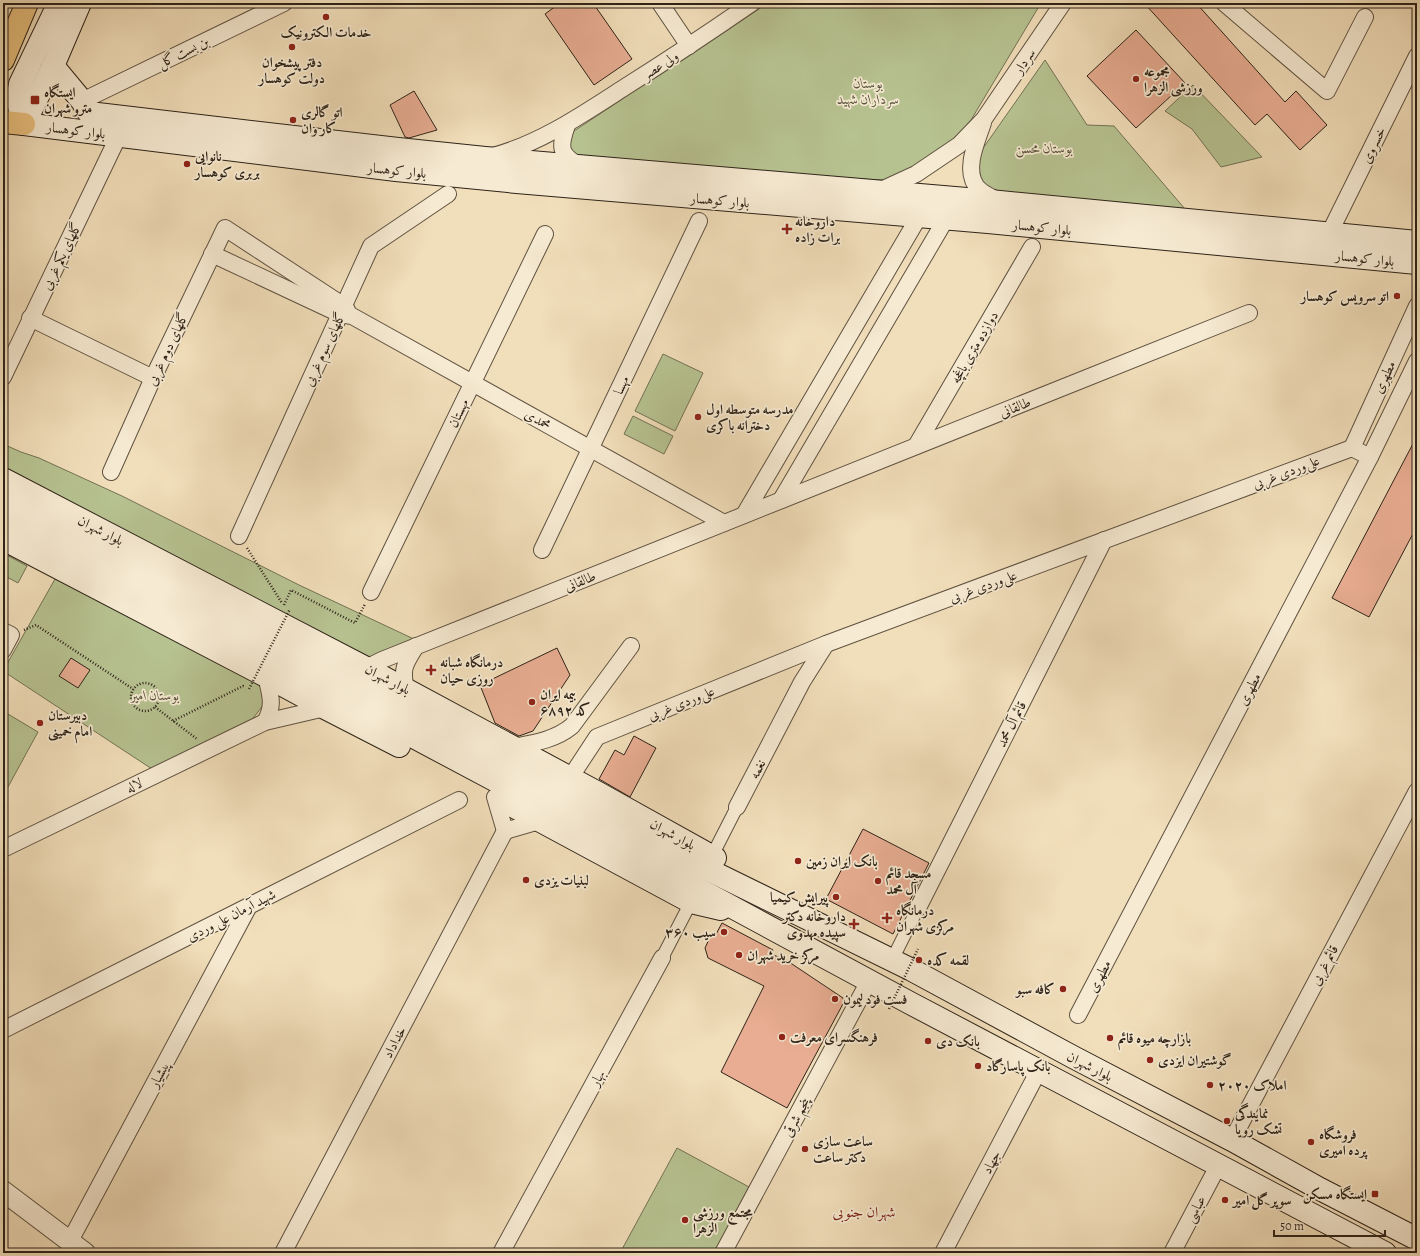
<svg xmlns="http://www.w3.org/2000/svg" width="1420" height="1256" viewBox="0 0 1420 1256" font-family="Alegreya,Amiri,serif">
<style>
.green{fill:#b7c291;stroke:#727254}
.building{fill:#e8ad92;stroke:#2e2318}
.lines{fill:none;stroke-linecap:round;stroke-linejoin:round}
.pedestrian-casing{stroke:#5f5240;stroke-width:14}
.minor-casing{stroke:#5f5240;stroke-width:18}
.tertiary-casing{stroke:#5f5240;stroke-width:22}
.secondary-casing{stroke:#2e2318;stroke-width:24}
.trunk-casing{stroke:#2e2318;stroke-width:24}
.path{stroke:#2e2318;stroke-width:2.5;stroke-dasharray:1 2;stroke-linecap:butt}
.pedestrian{stroke:#f6ead2;stroke-width:12}
.minor{stroke:#f6ead2;stroke-width:16}
.tertiary{stroke:#f6ead2;stroke-width:20}
.secondary{stroke:#f6ead2;stroke-width:22}
.trunk{stroke:#e8bf7d;stroke-width:22}
.path-bridge{stroke:#2e2318;stroke-width:2.5;stroke-dasharray:1 2;stroke-linecap:butt}
.poi-dot{fill:#8f2418;stroke:#f6ead2;stroke-width:1.5}
.labels{text-anchor:middle;stroke-width:3.5;stroke-linejoin:round;paint-order:stroke}
.poi-label{font-size:14px;font-weight:bold;fill:#2e2318;stroke:#f6ead2;text-anchor:start}
.street-label{font-size:14px;fill:#2e2318;stroke:#f6ead2}
.park-label{font-size:14px;font-style:italic;fill:#57533c;stroke:#f6ead2}
.neighbourhood-label{font-size:15px;fill:#7a1f14;stroke:#f6ead2}
</style>
<rect width="100%" height="100%" fill="#f1deba"/>
<filter id="stains"><feTurbulence type="fractalNoise" baseFrequency=".005" numOctaves="4"/><feColorMatrix values="0 0 0 0 .2 0 0 0 0 .09 0 0 0 0 .02 0 0 0 .5 -.17"/></filter>
<radialGradient id="worn" r=".72"><stop offset=".6" stop-color="#630" stop-opacity="0"/><stop offset="1" stop-color="#630" stop-opacity=".3"/></radialGradient>
<g class="green">
<path d="M768,3H1041L971,120L956,139L899,177L882,180L662,168L582,160L568,150L571,133Z"/>
<path d="M1045,60L1087,125L1114,126L1185,209L995,195L978,181L979,154Z"/>
<path d="M1193,85L1262,157L1221,167L1192,129L1165,111Z"/>
<path d="M663,354L703,373L675,431L635,411Z"/>
<path d="M633,416L673,436L664,454L624,434Z"/>
<path d="M3,444L21,452L39,458L122,496L299,585L416,640L378,656L360,658L3,473Z"/>
<path d="M3,553L27,566L18,583L3,575Z"/>
<path d="M59,572L259,679L264,704L251,721L152,769L3,671Z"/>
<path d="M3,711L38,732L3,796Z"/>
<path d="M677,1148L749,1187L714,1253H620Z"/>
</g>
<g class="building">
<path d="M560,3H593L632,59L594,85L545,14Z"/>
<path d="M1144,3H1196L1285,102L1296,91L1327,125L1300,150L1267,114L1255,125Z"/>
<path d="M1136,30L1185,83L1136,128L1087,76Z"/>
<path d="M414,91L437,130L409,138L405,137L390,105Z"/>
<path d="M1417,436V526L1369,617L1332,598Z"/>
<path d="M557,648L570,675L533,731L519,736L495,723L480,685Z"/>
<path d="M71,658L90,670L78,688L59,676Z"/>
<path d="M634,736L656,748L630,797L599,779L615,750L624,755Z"/>
<path d="M863,829L929,863L893,934L826,899Z"/>
<path d="M722,923L773,950L771,954L786,960L843,998L844,1002L787,1108L721,1072L764,986L708,958L705,948L711,935L715,936Z"/>
</g>
<g class="lines">
<g class="pedestrian-casing">
<g id="pedestrian">
<path d="M712,856L737,807"/>
<path d="M662,958L691,902"/>
<path d="M892,960L918,908"/>
</g>
</g>
<g class="minor-casing">
<g id="minor">
<path d="M660,3L689,46"/>
<path d="M1224,3L1327,91L1365,17"/>
<path d="M82,101L284,3"/>
<path d="M983,123C977,141 964,168 976,186C981,193 989,196 997,200"/>
<path d="M567,125C559,148 559,155 582,167"/>
<path d="M493,156C541,143 583,114 625,87C668,60 710,32 752,3"/>
<path d="M879,191L916,174L959,145L984,119L1063,3"/>
<path d="M1329,234L1417,56"/>
<path d="M212,254L340,314L352,316L724,523"/>
<path d="M30,318L153,378"/>
<path d="M3,377L119,135"/>
<path d="M916,446L1032,247"/>
<path d="M1352,448L1417,306"/>
<path d="M111,472L153,378L225,228L344,306L347,310"/>
<path d="M781,500L950,212"/>
<path d="M744,515L924,208"/>
<path d="M239,536L371,246L448,194"/>
<path d="M542,550L699,221"/>
<path d="M371,592L545,234"/>
<path d="M3,631L11,635L3,650"/>
<path d="M366,668L382,660L1249,313"/>
<path d="M406,689C401,668 405,664 416,646"/>
<path d="M265,722C275,705 270,694 266,676"/>
<path d="M513,747C534,743 555,740 572,726L631,646"/>
<path d="M570,778L597,737L826,644L1352,448L1370,457"/>
<path d="M495,797L505,831L539,821"/>
<path d="M737,807L802,682L826,644"/>
<path d="M3,849L265,722L325,708"/>
<path d="M918,908L1104,540"/>
<path d="M1078,1015L1370,457L1417,361"/>
<path d="M3,1030L459,800"/>
<path d="M1232,1140L1417,791"/>
<path d="M70,1241L249,906"/>
<path d="M283,1253L505,831"/>
<path d="M501,1253L662,958"/>
<path d="M723,1253L869,981"/>
<path d="M943,1253L1039,1070"/>
<path d="M1172,1253L1218,1166"/>
</g>
</g>
<g class="tertiary-casing">
<path id="tertiary" d="M3,1191L85,1253"/>
</g>
<g class="secondary-casing">
<g id="secondary">
<path d="M53,66L82,101L89,113L398,149L485,158L990,201L1417,242"/>
<path d="M24,124L396,170L517,182L988,222L1417,263"/>
<path d="M24,124L53,66L80,3"/>
<path d="M24,124C19,110 16,98 20,84L59,3"/>
<path d="M3,479L366,668L600,794L715,858"/>
<path d="M3,502L273,640L670,851L912,970L1073,1057L1232,1140L1320,1189L1417,1239"/>
<path d="M3,521L271,659L346,701L658,867L910,1003L1385,1253"/>
<path d="M3,539L266,676L325,708L399,746"/>
<path d="M509,804L691,902L721,909"/>
</g>
</g>
<g class="trunk-casing">
<g id="trunk">
<path d="M3,60L27,3"/>
<path d="M3,122L24,124"/>
</g>
</g>
<g class="path">
<path d="M247,548L282,603"/>
<path d="M284,605L291,590L355,623L365,604"/>
<path d="M24,630L36,625L133,689"/>
<circle cx="145" cy="697" r="14"/>
<path d="M155,707L197,739"/>
<path d="M173,721L243,686L245,687"/>
</g>
<use href="#pedestrian" class="pedestrian"/>
<use href="#minor" class="minor"/>
<use href="#tertiary" class="tertiary"/>
<use href="#secondary" class="secondary"/>
<use href="#trunk" class="trunk"/>
<g class="path-bridge">
<path d="M249,689L290,609"/>
<path d="M889,1009L918,949"/>
</g>
</g>
<g class="poi-dot">
<circle cx="326" cy="17" r="4"/>
<circle cx="292" cy="47" r="4"/>
<circle cx="1136" cy="79" r="4"/>
<rect x="30" y="95" width="10" height="10" rx="2"/>
<circle cx="293" cy="120" r="4"/>
<circle cx="187" cy="164" r="4"/>
<path d="M785 223h4v4h4v4h-4v4h-4v-4h-4v-4h4z"/>
<circle cx="1397" cy="296" r="4"/>
<circle cx="698" cy="417" r="4"/>
<path d="M429 664h4v4h4v4h-4v4h-4v-4h-4v-4h4z"/>
<circle cx="532" cy="702" r="4"/>
<circle cx="40" cy="723" r="4"/>
<circle cx="798" cy="861" r="4"/>
<circle cx="526" cy="880" r="4"/>
<circle cx="878" cy="881" r="4"/>
<circle cx="836" cy="897" r="4"/>
<path d="M885 912h4v4h4v4h-4v4h-4v-4h-4v-4h4z"/>
<path d="M852 918h4v4h4v4h-4v4h-4v-4h-4v-4h4z"/>
<circle cx="724" cy="932" r="4"/>
<circle cx="739" cy="955" r="4"/>
<circle cx="919" cy="960" r="4"/>
<circle cx="1063" cy="989" r="4"/>
<circle cx="835" cy="999" r="4"/>
<circle cx="782" cy="1037" r="4"/>
<circle cx="1110" cy="1038" r="4"/>
<circle cx="928" cy="1041" r="4"/>
<circle cx="1150" cy="1060" r="4"/>
<circle cx="978" cy="1066" r="4"/>
<circle cx="1210" cy="1085" r="4"/>
<circle cx="1227" cy="1121" r="4"/>
<circle cx="1311" cy="1142" r="4"/>
<circle cx="805" cy="1149" r="4"/>
<rect x="1371" y="1190" width="8" height="8" rx="2"/>
<circle cx="1225" cy="1200" r="4"/>
<circle cx="685" cy="1220" r="4"/>
</g>
<g class="labels">
<g class="poi-label">
<text x="326" y="37" text-anchor="middle">خدمات الکترونیک</text>
<text x="292" y="67" text-anchor="middle">دفتر پیشخوان<tspan x="292" dy="16">دولت کوهسار</tspan></text>
<text x="1144" y="76">مجموعه<tspan x="1144" dy="16">ورزشی الزهرا</tspan></text>
<text x="44" y="97">ایستگاه<tspan x="44" dy="16">مترو شهران</tspan></text>
<text x="301" y="117">اتو گالری<tspan x="301" dy="16">کار وان</tspan></text>
<text x="195" y="161">نانوایی<tspan x="195" dy="16">بربری کوهسار</tspan></text>
<text x="795" y="226">داروخانه<tspan x="795" dy="16">برات زاده</tspan></text>
<text x="1389" y="301" text-anchor="end">اتو سرویس کوهسار</text>
<text x="706" y="414">مدرسه متوسطه اول<tspan x="706" dy="16">دخترانه باکری</tspan></text>
<text x="440" y="667">درمانگاه شبانه<tspan x="440" dy="16">روزی حیان</tspan></text>
<text x="540" y="699">بیمه ایران<tspan x="540" dy="16">کد ۶۸۹۲</tspan></text>
<text x="48" y="720">دبیرستان<tspan x="48" dy="16">امام خمینی</tspan></text>
<text x="806" y="866">بانک ایران زمین</text>
<text x="886" y="878">مسجد قائم<tspan x="886" dy="16">آل محمد</tspan></text>
<text x="534" y="885">لبنیات یزدی</text>
<text x="828" y="902" text-anchor="end">پیرایش کیمیا</text>
<text x="896" y="915">درمانگاه<tspan x="896" dy="16">مرکزی شهران</tspan></text>
<text x="846" y="921" text-anchor="end">داروخانه دکتر<tspan x="846" dy="16">سپیده مهدوی</tspan></text>
<text x="716" y="937" text-anchor="end">سیب ۳۶۰</text>
<text x="747" y="960">مرکز خرید شهران</text>
<text x="927" y="965">لقمه کده</text>
<text x="1055" y="994" text-anchor="end">کافه سبو</text>
<text x="843" y="1004">فست فود لیمون</text>
<text x="790" y="1042">فرهنگسرای معرفت</text>
<text x="1118" y="1043">بازارچه میوه قائم</text>
<text x="936" y="1046">بانک دی</text>
<text x="1158" y="1065">گوشتیران ایزدی</text>
<text x="986" y="1071">بانک پاسارگاد</text>
<text x="1218" y="1090">املاک ۲۰۲۰</text>
<text x="1235" y="1118">نمایندگی<tspan x="1235" dy="16">تشک رویا</tspan></text>
<text x="1319" y="1139">فروشگاه<tspan x="1319" dy="16">پرده امیری</tspan></text>
<text x="813" y="1146">ساعت سازی<tspan x="813" dy="16">دکتر ساعت</tspan></text>
<text x="1367" y="1199" text-anchor="end">ایستگاه مسکن</text>
<text x="1233" y="1205">سوپر گل امیر</text>
<text x="693" y="1217">مجتمع ورزشی<tspan x="693" dy="16">الزهرا</tspan></text>
</g>
<g class="street-label">
<text transform="translate(183 52) rotate(-26)" y="5">بن بست گل</text>
<text transform="translate(1024 61) rotate(-56)" y="5">سردار</text>
<text transform="translate(660 65) rotate(-33)" y="5">ولی عصر</text>
<text transform="translate(76 130) rotate(7)" y="5">بلوار کوهسار</text>
<text transform="translate(1373 145) rotate(-64)" y="5">خسروی</text>
<text transform="translate(397 170) rotate(6)" y="5">بلوار کوهسار</text>
<text transform="translate(720 200) rotate(5)" y="5">بلوار کوهسار</text>
<text transform="translate(1042 227) rotate(6)" y="5">بلوار کوهسار</text>
<text transform="translate(61 256) rotate(-64)" y="5">گلهای یکم غربی</text>
<text transform="translate(1365 258) rotate(6)" y="5">بلوار کوهسار</text>
<text transform="translate(974 347) rotate(-60)" y="5">دوازده متری باغچه</text>
<text transform="translate(167 349) rotate(-65)" y="5">گلهای دوم غربی</text>
<text transform="translate(324 349) rotate(-65)" y="5">گلهای سوم غربی</text>
<text transform="translate(1384 377) rotate(-65)" y="5">مطهری</text>
<text transform="translate(621 385) rotate(-65)" y="5">مهسا</text>
<text transform="translate(1015 407) rotate(-22)" y="5">طالقانی</text>
<text transform="translate(458 413) rotate(-64)" y="5">مهستان</text>
<text transform="translate(538 419) rotate(29)" y="5">محمدی</text>
<text transform="translate(1286 472) rotate(-21)" y="5">علی‌وردی غربی</text>
<text transform="translate(101 530) rotate(27)" y="5">بلوار شهران</text>
<text transform="translate(580 581) rotate(-22)" y="5">طالقانی</text>
<text transform="translate(983 586) rotate(-20)" y="5">علی‌وردی غربی</text>
<text transform="translate(388 679) rotate(28)" y="5">بلوار شهران</text>
<text transform="translate(1249 689) rotate(-62)" y="5">مطهری</text>
<text transform="translate(681 703) rotate(-22)" y="5">علی‌وردی غربی</text>
<text transform="translate(1011 724) rotate(-63)" y="5">قائم آل محمد</text>
<text transform="translate(757 769) rotate(-63)" y="5">نغمه</text>
<text transform="translate(134 785) rotate(-26)" y="5">لاله</text>
<text transform="translate(673 834) rotate(29)" y="5">بلوار شهران</text>
<text transform="translate(231 915) rotate(-27)" y="5">شهید آرمان علی وردی</text>
<text transform="translate(1324 965) rotate(-62)" y="5">قائم غربی</text>
<text transform="translate(1099 976) rotate(-62)" y="5">مطهری</text>
<text transform="translate(394 1042) rotate(-62)" y="5">خداداد</text>
<text transform="translate(1090 1066) rotate(27)" y="5">بلوار شهران</text>
<text transform="translate(159 1074) rotate(-62)" y="5">پیشیار</text>
<text transform="translate(597 1078) rotate(-61)" y="5">بهار</text>
<text transform="translate(796 1117) rotate(-62)" y="5">پنجم شرقی</text>
<text transform="translate(991 1162) rotate(-62)" y="5">جهاد</text>
<text transform="translate(1195 1209) rotate(-62)" y="5">عباسی</text>
</g>
<g class="park-label">
<text x="868" y="88">بوستان<tspan x="868" dy="16">سرداران شهید</tspan></text>
<text x="1044" y="153">بوستان محسن</text>
<text x="155" y="700">بوستان امیر</text>
</g>
<g class="neighbourhood-label">
<text x="864" y="1217">شهران جنوبی</text>
</g>
</g>
<rect width="1420" height="1256" fill="none" stroke="#f1deba" stroke-width="16"/>
<rect x="4" y="4" width="1412" height="1248" fill="none" stroke="#2e2318" stroke-width="2"/>
<rect x="8" y="8" width="1404" height="1240" fill="none" stroke="#2e2318"/>
<path d="M1274 1230v6h111v-6" fill="none" stroke="#2e2318" stroke-width="2"/>
<text x="1280" y="1230" font-size="12" fill="#2e2318" stroke="#f6ead2" stroke-width="3" paint-order="stroke">50 m</text>
<rect width="100%" height="100%" filter="url(#stains)"/>
<rect width="100%" height="100%" fill="url(#worn)"/>
</svg>
